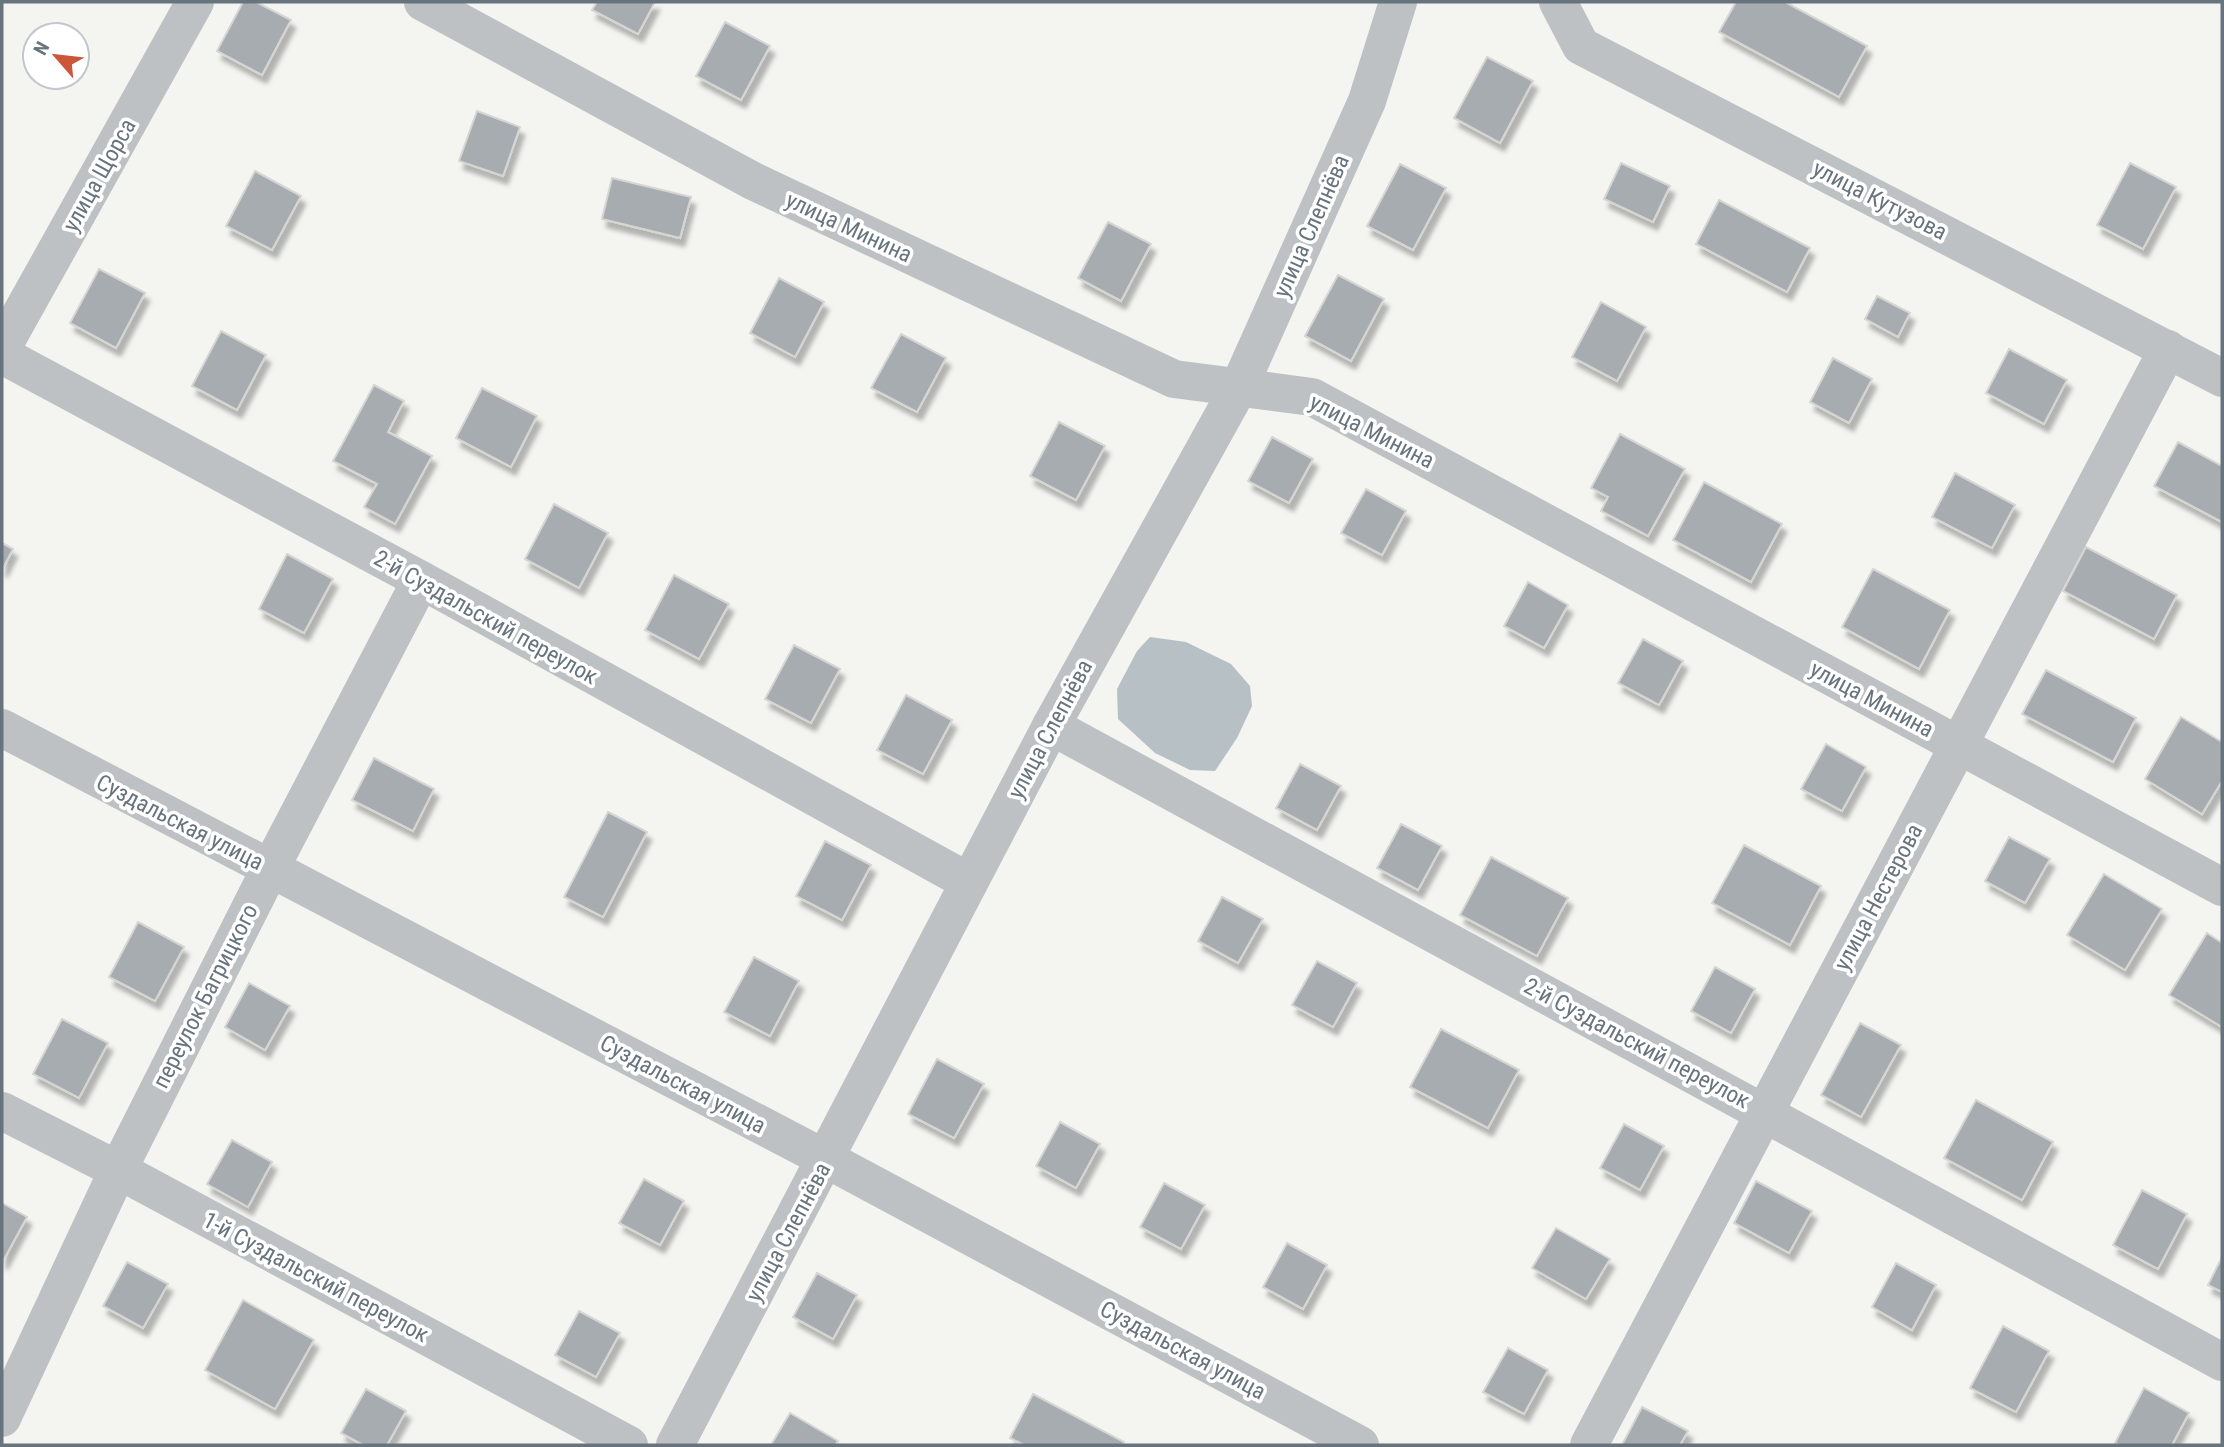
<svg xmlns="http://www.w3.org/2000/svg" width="2224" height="1447" viewBox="0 0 2224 1447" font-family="'Roboto Condensed',sans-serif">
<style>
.water{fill:#b7c0c4}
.building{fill:#a6acb0;stroke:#d5d5d3;stroke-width:2;filter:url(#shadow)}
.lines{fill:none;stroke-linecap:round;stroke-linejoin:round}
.street{stroke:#bec1c4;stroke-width:38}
.labels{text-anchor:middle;stroke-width:7;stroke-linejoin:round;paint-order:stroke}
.street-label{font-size:23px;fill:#67747e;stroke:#fff}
</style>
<defs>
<filter id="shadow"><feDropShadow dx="4.5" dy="8" stdDeviation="2" flood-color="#0004"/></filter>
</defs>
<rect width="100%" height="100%" fill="#f4f4f1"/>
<path class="water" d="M1150,637L1186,642L1231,664L1250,686L1252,706L1237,738L1215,771L1190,770L1155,753L1118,719L1117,689L1137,651Z"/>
<g class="building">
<path d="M243,2H256L291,20L262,75L217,51Z"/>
<path d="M597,2H655L638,34L592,10Z"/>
<path d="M1736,2H1785L1867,46L1839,97L1719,32Z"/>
<path d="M725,22L770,46L741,100L696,76Z"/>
<path d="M1487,57L1533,81L1500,143L1454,118Z"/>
<path d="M477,111L520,127L503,176L459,161Z"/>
<path d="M1621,163L1670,186L1653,222L1604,199Z"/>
<path d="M2130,163L2176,187L2143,249L2097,225Z"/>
<path d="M1400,164L1446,188L1413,250L1367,226Z"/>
<path d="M255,171L301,196L272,250L226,226Z"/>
<path d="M612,178L691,197L680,238L602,219Z"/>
<path d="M1719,200L1810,248L1787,292L1696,244Z"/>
<path d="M1108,222L1151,244L1121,301L1078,278Z"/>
<path d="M99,269L145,293L116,348L70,323Z"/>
<path d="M1338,275L1384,299L1351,361L1305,336Z"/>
<path d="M779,278L824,302L795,357L750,333Z"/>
<path d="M1877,296L1910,313L1898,337L1865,319Z"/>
<path d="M1601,302L1646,327L1617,381L1572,357Z"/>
<path d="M221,331L266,355L237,410L192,386Z"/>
<path d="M901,334L946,358L917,412L871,388Z"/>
<path d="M2009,349L2067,380L2044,424L1986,393Z"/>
<path d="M1833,358L1872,379L1849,423L1810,402Z"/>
<path d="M374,385L404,401L388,432L432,456L395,524L364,507L377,484L333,461Z"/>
<path d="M482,388L537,416L511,467L456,438Z"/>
<path d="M1059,422L1105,446L1076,500L1030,476Z"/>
<path d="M1620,434L1685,469L1648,536L1601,511L1608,497L1591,488Z"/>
<path d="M1272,437L1313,459L1289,503L1248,481Z"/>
<path d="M2178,442L2222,466V522L2154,486Z"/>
<path d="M1955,473L2015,505L1992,548L1932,517Z"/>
<path d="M1704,482L1782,524L1751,582L1673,540Z"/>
<path d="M1366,489L1406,511L1382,555L1341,533Z"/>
<path d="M554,504L608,533L579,588L525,559Z"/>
<path d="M2,543L13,549L2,570Z"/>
<path d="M2086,547L2177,595L2154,639L2063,591Z"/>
<path d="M287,554L333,579L304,633L259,609Z"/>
<path d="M1873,569L1950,610L1919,669L1842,627Z"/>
<path d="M674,575L729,604L699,659L645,630Z"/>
<path d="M1528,582L1568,605L1544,648L1504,626Z"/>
<path d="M1643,639L1683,661L1659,705L1618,683Z"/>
<path d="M794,645L840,669L811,723L765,699Z"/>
<path d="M2046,670L2136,718L2113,762L2022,714Z"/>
<path d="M906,695L952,720L923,774L877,750Z"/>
<path d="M2181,717L2222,742V781L2202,814L2145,779Z"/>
<path d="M1826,744L1866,767L1842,811L1801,789Z"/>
<path d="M374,758L434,789L413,831L352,800Z"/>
<path d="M1300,764L1341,786L1317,830L1276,808Z"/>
<path d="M608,812L647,832L603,917L564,897Z"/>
<path d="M1401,824L1442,846L1418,890L1377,868Z"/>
<path d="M2009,837L2050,859L2025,903L1985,881Z"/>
<path d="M825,841L871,865L842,920L796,896Z"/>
<path d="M1744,845L1821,886L1790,945L1712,903Z"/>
<path d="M1491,857L1568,898L1537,956L1460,915Z"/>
<path d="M2104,874L2162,909L2125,970L2067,935Z"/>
<path d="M1222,897L1263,919L1238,963L1198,941Z"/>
<path d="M138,922L184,947L155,1001L109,977Z"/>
<path d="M2207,933L2222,943V1027L2169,995Z"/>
<path d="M754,957L799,981L770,1036L724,1012Z"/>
<path d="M1317,961L1357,983L1333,1027L1292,1005Z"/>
<path d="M1715,967L1755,989L1731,1033L1691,1011Z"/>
<path d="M249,983L290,1006L265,1050L225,1027Z"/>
<path d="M62,1019L108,1043L79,1098L33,1074Z"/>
<path d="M1860,1023L1901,1045L1861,1117L1821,1095Z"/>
<path d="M1441,1029L1519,1070L1488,1128L1410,1087Z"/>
<path d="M937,1059L984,1084L954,1138L908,1114Z"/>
<path d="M1976,1100L2053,1142L2022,1200L1944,1158Z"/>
<path d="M1060,1122L1100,1144L1076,1188L1036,1166Z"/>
<path d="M1624,1124L1664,1146L1640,1190L1600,1168Z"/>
<path d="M232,1140L272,1162L248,1207L207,1184Z"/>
<path d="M644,1179L684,1201L660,1245L619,1223Z"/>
<path d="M1756,1181L1812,1211L1789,1253L1734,1223Z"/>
<path d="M1164,1183L1205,1205L1181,1249L1140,1227Z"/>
<path d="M2142,1190L2187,1214L2158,1269L2113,1245Z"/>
<path d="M2,1203L27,1217L3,1261L2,1260Z"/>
<path d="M1556,1228L1610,1259L1586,1299L1532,1268Z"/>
<path d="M1287,1243L1327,1265L1303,1309L1263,1287Z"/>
<path d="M2222,1257V1292L2208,1285Z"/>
<path d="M127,1262L168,1284L143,1328L103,1306Z"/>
<path d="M1896,1263L1936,1285L1912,1330L1872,1307Z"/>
<path d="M817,1273L857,1295L833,1339L793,1317Z"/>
<path d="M243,1300L314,1340L275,1409L205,1370Z"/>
<path d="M579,1311L620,1333L596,1377L555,1355Z"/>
<path d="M2003,1326L2049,1351L2016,1412L1970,1388Z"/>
<path d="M1508,1348L1548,1370L1524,1414L1483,1392Z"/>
<path d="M2144,1388L2189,1413L2172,1445H2119L2115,1443Z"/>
<path d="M366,1389L406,1411L387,1445H363L341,1433Z"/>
<path d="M1033,1394L1124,1442L1122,1445H1024L1010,1438Z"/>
<path d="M1642,1407L1688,1431L1680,1445H1622Z"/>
<path d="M790,1413L838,1441L835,1445H771Z"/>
</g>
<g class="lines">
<g class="street">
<path d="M423,2L753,181L1174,379L1312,397L2222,887"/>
<path d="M1558,2L1581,46L2222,378"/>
<path d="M2,348L195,2"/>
<path d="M2,355L421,580L969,882"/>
<path d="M1051,726L2222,1362"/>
<path d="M2,728L826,1159L1360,1445"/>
<path d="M2,1111L118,1170L629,1445"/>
<path d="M2,1418L118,1170L270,869L421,580"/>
<path d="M675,1445L1051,726L1239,387L1367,101L1398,2"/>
<path d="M1589,1445L2168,349"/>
</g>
</g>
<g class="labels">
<g class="street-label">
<text transform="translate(99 175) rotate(-61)" y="8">улица Щорса</text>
<text transform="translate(1880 200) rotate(27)" y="8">улица Кутузова</text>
<text transform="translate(1311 226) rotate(-66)" y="8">улица Слепнёва</text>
<text transform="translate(849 227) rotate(25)" y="8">улица Минина</text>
<text transform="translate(1372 431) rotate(27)" y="8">улица Минина</text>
<text transform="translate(486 617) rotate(29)" y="8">2-й Суздальский переулок</text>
<text transform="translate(1872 699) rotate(28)" y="8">улица Минина</text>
<text transform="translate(1050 729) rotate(-62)" y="8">улица Слепнёва</text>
<text transform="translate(180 822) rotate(27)" y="8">Суздальская улица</text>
<text transform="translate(1878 897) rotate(-62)" y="8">улица Нестерова</text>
<text transform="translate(205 996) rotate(-63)" y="8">переулок Багрицкого</text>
<text transform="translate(1637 1043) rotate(28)" y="8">2-й Суздальский переулок</text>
<text transform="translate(683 1084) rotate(28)" y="8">Суздальская улица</text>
<text transform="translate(788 1232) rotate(-62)" y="8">улица Слепнёва</text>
<text transform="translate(316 1277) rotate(28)" y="8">1-й Суздальский переулок</text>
<text transform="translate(1183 1350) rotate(28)" y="8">Суздальская улица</text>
</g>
</g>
<rect width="2224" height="1447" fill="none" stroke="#67747e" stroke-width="7"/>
<g transform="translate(56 56) rotate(298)"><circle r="33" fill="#ffffff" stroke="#c2c7cb" stroke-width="2"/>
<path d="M0-5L12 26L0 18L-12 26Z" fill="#cc5639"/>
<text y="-10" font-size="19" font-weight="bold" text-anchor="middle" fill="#67747e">N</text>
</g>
</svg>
